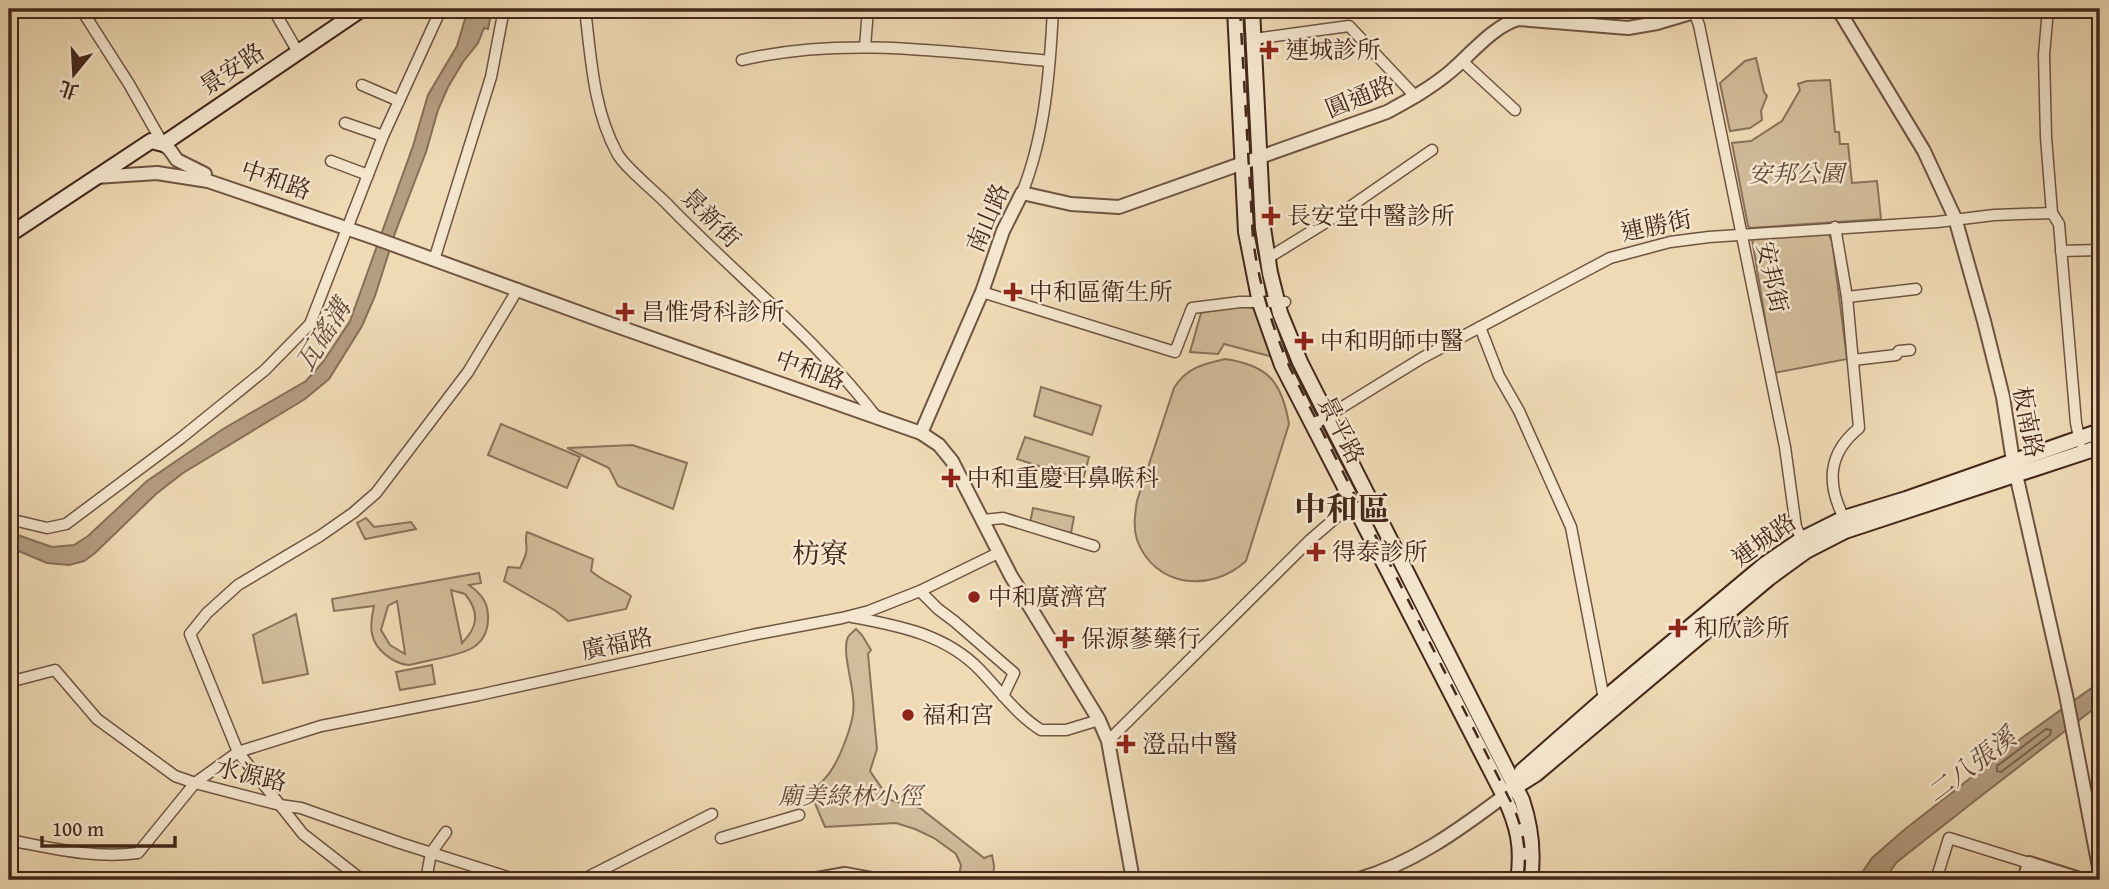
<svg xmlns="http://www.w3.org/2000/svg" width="2109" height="889" viewBox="0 0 2109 889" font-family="'Gentium Book Plus','Noto Serif TC',serif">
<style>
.green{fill:#d2bc9b;stroke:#8b725b;stroke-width:2;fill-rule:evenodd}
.water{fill:#b59d81;stroke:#886e58;stroke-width:2}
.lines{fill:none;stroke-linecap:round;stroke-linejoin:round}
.shore{stroke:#7c624e;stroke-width:2}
.minor-casing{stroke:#6f5442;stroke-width:13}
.tertiary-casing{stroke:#6f5442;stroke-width:16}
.secondary-casing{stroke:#44271b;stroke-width:18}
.minor{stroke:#f5e7cf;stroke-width:10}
.tertiary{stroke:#f5e7cf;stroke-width:12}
.secondary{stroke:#f5e7cf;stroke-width:14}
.rail{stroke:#44271b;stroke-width:2.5;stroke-dasharray:12 12;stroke-linecap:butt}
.poi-dot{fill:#8f2418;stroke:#f5e7cf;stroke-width:2.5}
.labels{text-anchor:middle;stroke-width:5;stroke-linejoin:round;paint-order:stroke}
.poi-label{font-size:24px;fill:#44271b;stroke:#f5e7cf;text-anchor:start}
.street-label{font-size:24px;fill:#44271b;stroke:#f5e7cf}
.park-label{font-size:24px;font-style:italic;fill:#604535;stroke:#f5e7cf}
.water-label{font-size:26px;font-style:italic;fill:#664a3a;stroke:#f5e7cf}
.quarter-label{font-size:28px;fill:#44271b;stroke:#f5e7cf}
.district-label{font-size:32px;font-weight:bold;fill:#44271b;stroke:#f5e7cf}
</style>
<rect width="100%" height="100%" fill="#efdab5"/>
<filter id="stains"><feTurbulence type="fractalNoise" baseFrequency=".00286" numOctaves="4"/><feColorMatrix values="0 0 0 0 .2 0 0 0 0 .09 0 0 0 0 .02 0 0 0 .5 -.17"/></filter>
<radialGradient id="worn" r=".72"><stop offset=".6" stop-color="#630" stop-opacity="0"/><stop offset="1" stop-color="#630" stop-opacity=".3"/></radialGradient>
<g class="green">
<path d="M1756,58L1764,92L1767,96L1761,111L1762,120L1750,128L1730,131L1720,83L1745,61Z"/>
<path d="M1830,80L1835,132H1839L1840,144H1848L1852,183L1877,181L1881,219L1750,228L1748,226L1732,143L1751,141L1782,121L1800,90L1798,84L1807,81Z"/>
<path d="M1824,232L1829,235L1832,241L1847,359L1774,373L1752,239Z"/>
<path d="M1235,305L1257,309L1273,357L1224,344L1218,354L1190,352L1201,313Z"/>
<path d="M1225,359C1268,365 1282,382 1289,424L1246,561C1211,593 1155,588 1137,540C1133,527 1135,514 1137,501L1174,388C1186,368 1203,364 1225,359Z"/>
<path d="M1041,387L1101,406L1092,435L1034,416Z"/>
<path d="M501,424L580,457L567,488L488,455Z"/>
<path d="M1025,437L1089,457L1083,480L1017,459Z"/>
<path d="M632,445L687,463L673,509L618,486L609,468L567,448Z"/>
<path d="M1033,508L1074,517L1071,533L1030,523Z"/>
<path d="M366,518L374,527L411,522L416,529L365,539L357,523Z"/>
<path d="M527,532L593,559L591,571C604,582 617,586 631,596L626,609L568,621L556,611L504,581L508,567L520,568C522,563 525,558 526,553C528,546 524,540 527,532Z"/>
<path d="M479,573L481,583L469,585C483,595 489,604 488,621C486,649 463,653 441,658C430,660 419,663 409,665C394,664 375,650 372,634C370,625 372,615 374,606L334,611L332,599ZM451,590L465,594C480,612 478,627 462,643ZM397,601L405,653V654L390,645L381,630L388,606Z"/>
<path d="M296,614L308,674L263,683L253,635Z"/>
<path d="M856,629L862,635L871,650L868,654L877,749L870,771L890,800L920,808L984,858L992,855L994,866L993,880H958L961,865L956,854L934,838L915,829L896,823L825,827L811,794C818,785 827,778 832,769C840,757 849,733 852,719C859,695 840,655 848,637C850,634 853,632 856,629Z"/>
<path d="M432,665L435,684L400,690L396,672Z"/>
</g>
<g class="water">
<path d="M468,9H492L488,29L484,28L478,43L463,62L448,87L438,110L426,152L395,233L375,296L362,326L329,379L305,399L183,473L156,494L95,553L84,561L69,565L47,563L9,547V532L52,547L74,545L88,536L147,481L223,429L306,381L323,362L350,321L413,146L428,95L457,46Z"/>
<path d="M2100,682V704L1972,803L1897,862L1884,880H1857L1872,858L1904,830L2023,737Z"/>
</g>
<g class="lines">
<path class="shore" d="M2046,729L2051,730L2050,735L2001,772L1997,771V766Z"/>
<g class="minor-casing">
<g id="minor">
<path d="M81,9L129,84L163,144"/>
<path d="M273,9L298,52"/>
<path d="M585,9C591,57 593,109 617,153C624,167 657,193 669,206C738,277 818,340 878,419"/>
<path d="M2048,9L2044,55L2046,137L2052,213"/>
<path d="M1694,12L1699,25L1785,447L1796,527L1804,544"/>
<path d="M1254,39L1349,26L1416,97"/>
<path d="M865,47L868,9"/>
<path d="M742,60C842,36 948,52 1049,61"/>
<path d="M1462,61L1515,110"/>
<path d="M362,85L399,101"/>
<path d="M345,123L383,136"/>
<path d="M331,161L368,175"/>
<path d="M1022,193C1045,136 1050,70 1053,9"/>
<path d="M1835,227L1847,297L1859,428C1828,453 1826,483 1844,518"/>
<path d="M2061,251L2100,250"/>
<path d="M1268,258L1341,213L1432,150"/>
<path d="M434,260L491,77L504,9"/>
<path d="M982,292L1175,352L1192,308L1240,302H1285"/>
<path d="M1847,297L1916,289"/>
<path d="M1480,327L1499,376L1519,411L1571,527L1604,699"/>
<path d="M1853,360L1896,355L1899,351L1910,350"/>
<path d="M1313,425L1422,358L1610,258L1670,242L1709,237L1937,222L1994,215L2052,213L2059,224L2076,423L2080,442"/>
<path d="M9,519L47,528L66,524L181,438L265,370L310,324L383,136L441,9"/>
<path d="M983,520L1003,518L1094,546"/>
<path d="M920,591L938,609L954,621L1014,673L1003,696"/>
<path d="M852,617C899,626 945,634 980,670C999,690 1017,715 1041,730H1066L1099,720"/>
<path d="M9,682L55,670L97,719L175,776L195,783L280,805L301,808L400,843L517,880"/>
<path d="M1108,741L1310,540L1353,503L1366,494"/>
<path d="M721,838L799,815"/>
<path d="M9,840C52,848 94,859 138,853L195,783L238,752L321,726L479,695L752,635L842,618L869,611L920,591L998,553"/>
<path d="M362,880L303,834L238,752L190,634L207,613L238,585L320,536L353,513L376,493L468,372L518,289"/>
<path d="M426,880L431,853L446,832"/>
<path d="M582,880L712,814"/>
<path d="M1936,880L1949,838L2029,863"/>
</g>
</g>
<g class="tertiary-casing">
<g id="tertiary">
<path d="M1838,9L1924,151L1955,218L1984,321L2003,397L2013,461L2066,695L2100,872"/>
<path d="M163,144L170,150L177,160L205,174"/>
<path d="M96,177L157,173L208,181L372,237L608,323L921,433L939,445L952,461L1011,576L1099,720L1108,741L1133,880"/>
<path d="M921,433L982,292L1003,231L1022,193L1071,204L1119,207L1387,112C1409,100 1431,88 1451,71C1470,55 1494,25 1519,19L1628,28L1657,23L1694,12L1696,9"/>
<path d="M811,880L845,874L878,880"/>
<path d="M1356,880C1412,864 1459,830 1504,796"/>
<path d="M2024,880L2029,863L2083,880"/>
</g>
</g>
<g class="secondary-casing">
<g id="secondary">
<path d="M1235,9L1246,232L1260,303L1282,365L1504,796C1518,826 1523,847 1518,880"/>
<path d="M1252,9L1263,228L1270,273L1280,313L1300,362L1522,800C1531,827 1534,852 1530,880"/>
<path d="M9,235L151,141L163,144L362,9"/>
<path d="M1516,785L1522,771L1604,699L1764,565L1802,539L1844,518L1906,499L2100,431"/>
<path d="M1509,791L1536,774L1769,578L1806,551L1845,531L2100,447"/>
</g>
</g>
<use href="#minor" class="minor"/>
<use href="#tertiary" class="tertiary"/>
<use href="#secondary" class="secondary"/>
<path class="rail" d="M1240,9L1253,239C1259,285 1272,326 1290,368L1512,804C1523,828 1528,853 1523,880"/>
</g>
<g class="poi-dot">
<path d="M1265.5 39.5h7v7h7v7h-7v7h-7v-7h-7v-7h7z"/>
<path d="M1267.5 205.5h7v7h7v7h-7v7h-7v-7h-7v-7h7z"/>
<path d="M1009.5 281.5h7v7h7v7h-7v7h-7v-7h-7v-7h7z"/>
<path d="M621.5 301.5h7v7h7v7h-7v7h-7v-7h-7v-7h7z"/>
<path d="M1300.5 330.5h7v7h7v7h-7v7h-7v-7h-7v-7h7z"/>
<path d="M947.5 467.5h7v7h7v7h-7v7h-7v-7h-7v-7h7z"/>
<path d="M1312.5 541.5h7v7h7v7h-7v7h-7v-7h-7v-7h7z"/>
<circle cx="974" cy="597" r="7"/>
<path d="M1674.5 617.5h7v7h7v7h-7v7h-7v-7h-7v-7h7z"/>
<path d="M1061.5 628.5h7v7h7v7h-7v7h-7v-7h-7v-7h7z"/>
<circle cx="908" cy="715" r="7"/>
<path d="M1122.5 733.5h7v7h7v7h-7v7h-7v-7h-7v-7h7z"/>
</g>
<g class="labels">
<g class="poi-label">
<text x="1285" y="58">連城診所</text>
<text x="1287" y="224">長安堂中醫診所</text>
<text x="1029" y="300">中和區衛生所</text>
<text x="641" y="320">昌惟骨科診所</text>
<text x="1320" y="349">中和明師中醫</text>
<text x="967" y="486">中和重慶耳鼻喉科</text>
<text x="1332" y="560">得泰診所</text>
<text x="988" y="605">中和廣濟宮</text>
<text x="1694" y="636">和欣診所</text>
<text x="1081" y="647">保源蔘藥行</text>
<text x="922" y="723">福和宮</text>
<text x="1142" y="752">澄品中醫</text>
</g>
<g class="street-label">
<text transform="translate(232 69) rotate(-34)" y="8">景安路</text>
<text transform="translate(1360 97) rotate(-22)" y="8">圓通路</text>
<text transform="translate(276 180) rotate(19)" y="8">中和路</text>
<text transform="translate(711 218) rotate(45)" y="8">景新街</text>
<text transform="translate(988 218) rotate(-67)" y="8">南山路</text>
<text transform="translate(1656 226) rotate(-12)" y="8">連勝街</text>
<text transform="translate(1772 277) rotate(78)" y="8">安邦街</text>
<text transform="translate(810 370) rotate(20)" y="8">中和路</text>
<text transform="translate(2028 422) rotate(79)" y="8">板南路</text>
<text transform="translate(1341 430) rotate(63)" y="8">景平路</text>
<text transform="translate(1764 540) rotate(-36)" y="8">連城路</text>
<text transform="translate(617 644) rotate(-12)" y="8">廣福路</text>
<text transform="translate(251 775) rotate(13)" y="8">水源路</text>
</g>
<g class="park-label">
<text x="1796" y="182">安邦公園</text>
<text x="850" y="804">廟美綠林小徑</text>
</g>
<g class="water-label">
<text transform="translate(323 335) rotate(-58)" y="9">瓦磘溝</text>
<text transform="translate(1971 765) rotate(-37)" y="9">二八張溪</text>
</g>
<g class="quarter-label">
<text x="820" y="563">枋寮</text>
</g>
<g class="district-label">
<text x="1342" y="520">中和區</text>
</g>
</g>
<rect width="2109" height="889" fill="none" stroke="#efdab5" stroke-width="35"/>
<rect x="10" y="10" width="2088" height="868" fill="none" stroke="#44271b" stroke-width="3.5"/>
<rect x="18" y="18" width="2074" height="854" fill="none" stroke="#44271b" stroke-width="2"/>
<g transform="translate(74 74) rotate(198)" stroke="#f5e7cf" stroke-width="5" paint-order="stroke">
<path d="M0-5L12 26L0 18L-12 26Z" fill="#44271b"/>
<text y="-10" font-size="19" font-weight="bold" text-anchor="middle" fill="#44271b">北</text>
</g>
<path d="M42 836v10h133v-10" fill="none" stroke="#44271b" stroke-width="3.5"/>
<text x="52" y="836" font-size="21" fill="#44271b" stroke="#f5e7cf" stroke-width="5" paint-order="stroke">100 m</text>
<rect width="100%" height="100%" filter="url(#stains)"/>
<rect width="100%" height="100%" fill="url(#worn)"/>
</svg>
